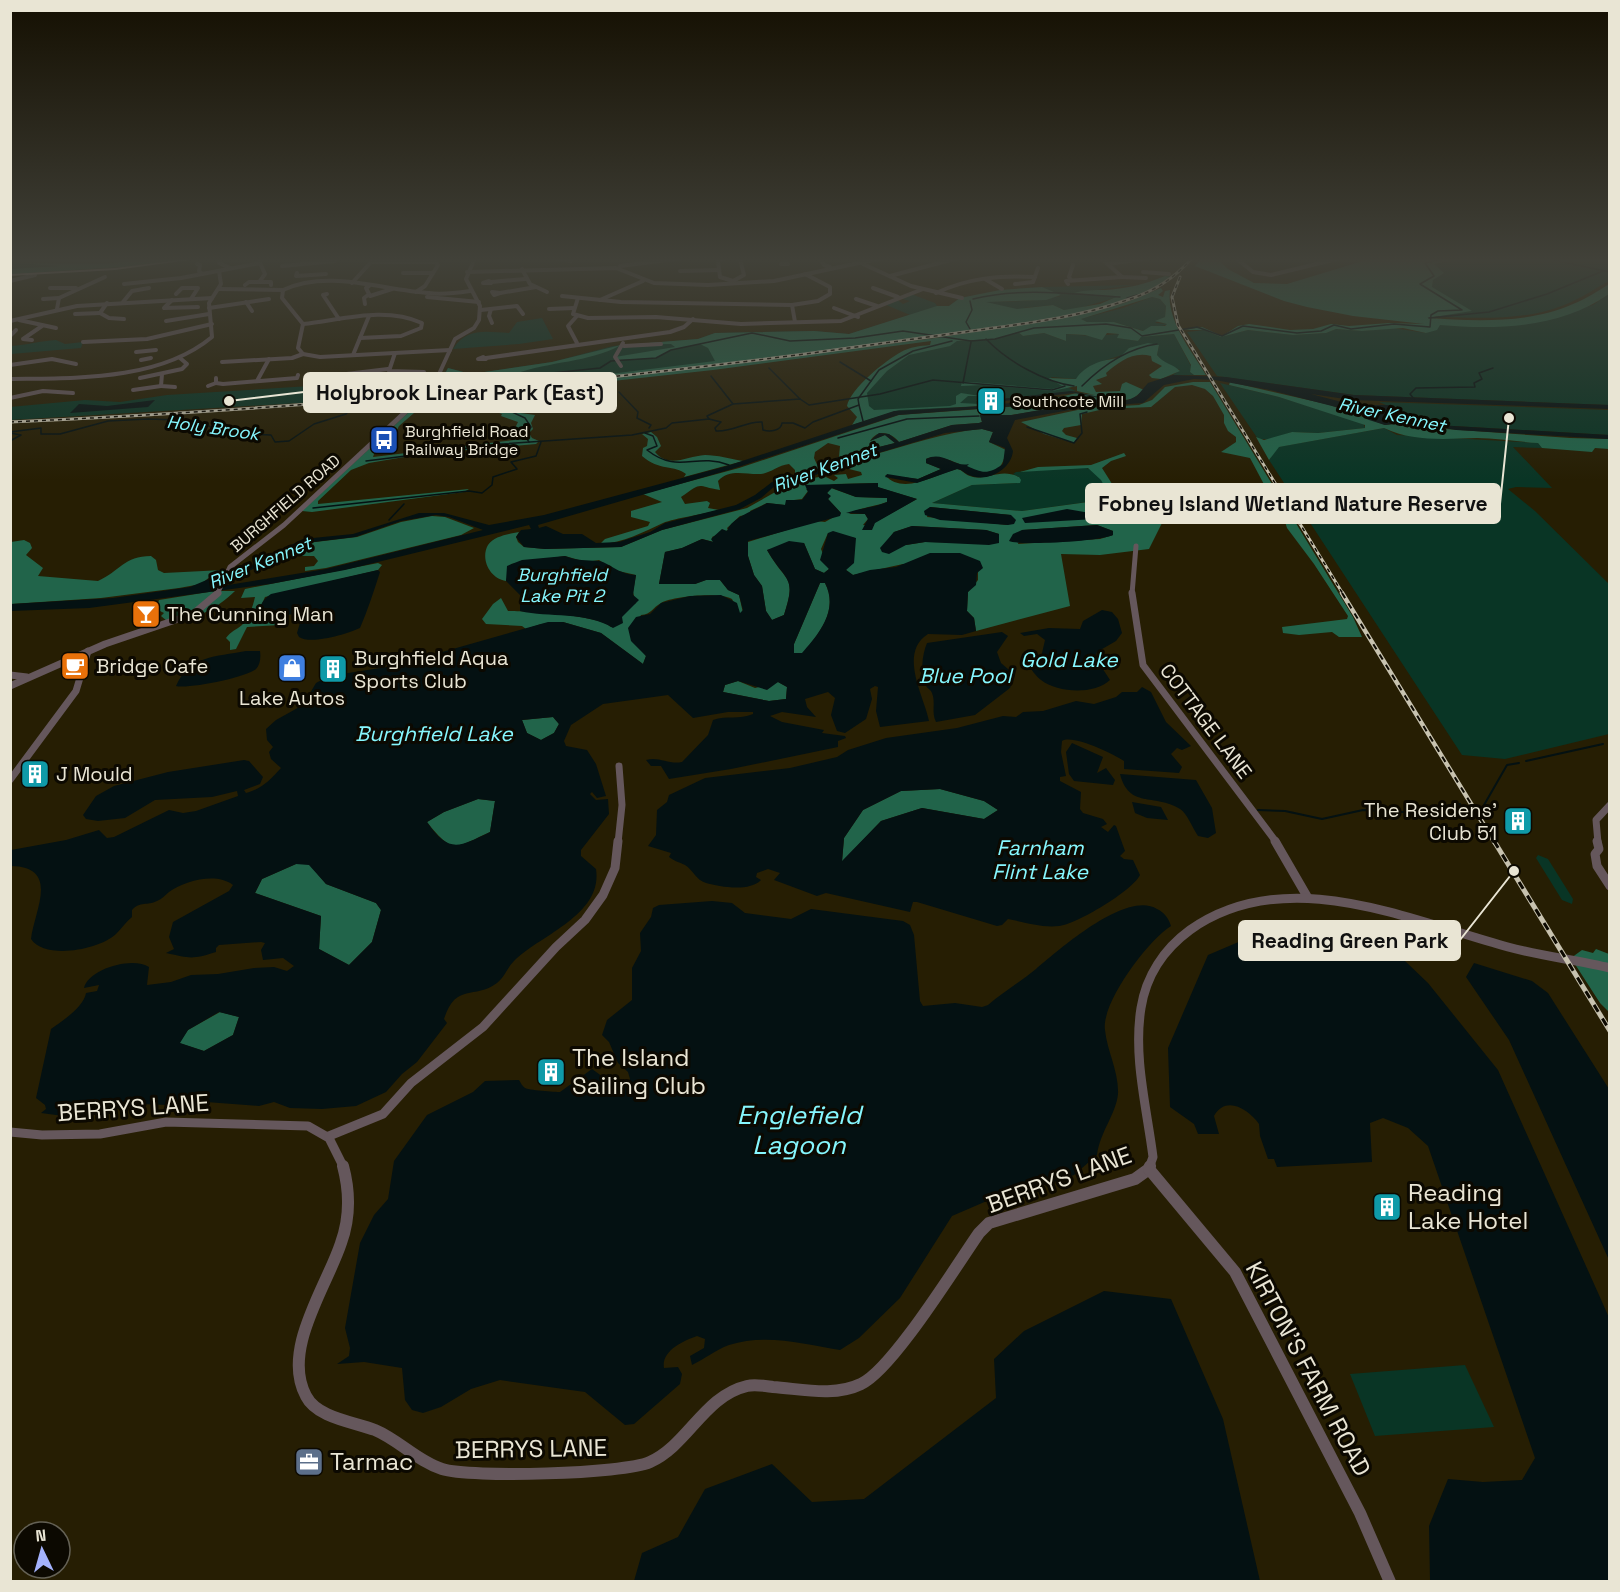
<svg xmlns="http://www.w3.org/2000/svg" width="1620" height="1592" viewBox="0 0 1620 1592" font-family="'Space Grotesk',sans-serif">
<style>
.green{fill:#093525}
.forest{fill:#21644a;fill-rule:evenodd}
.water{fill:#041112;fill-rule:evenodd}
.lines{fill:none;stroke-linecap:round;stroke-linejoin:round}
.stream-far1{stroke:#041112;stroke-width:1.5}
.stream{stroke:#041112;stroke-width:2}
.minor-far4{stroke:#65575c;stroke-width:4}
.minor-far3{stroke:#65575c;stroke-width:5}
.minor-far2{stroke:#65575c;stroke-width:7}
.minor-far1{stroke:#65575c;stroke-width:9}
.minor{stroke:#65575c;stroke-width:12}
.major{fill:#ad909b;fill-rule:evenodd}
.rail-far2-casing{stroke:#c7c2af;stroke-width:3}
.rail-far1-casing{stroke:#c7c2af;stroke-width:4.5}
.rail-casing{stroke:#c7c2af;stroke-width:5}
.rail-far2{stroke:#0c0901;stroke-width:1.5;stroke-dasharray:4;stroke-linecap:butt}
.rail-far1{stroke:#0c0901;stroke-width:2;stroke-dasharray:6;stroke-linecap:butt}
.rail{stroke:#0c0901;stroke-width:3;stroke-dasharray:8;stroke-linecap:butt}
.labels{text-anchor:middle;stroke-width:6;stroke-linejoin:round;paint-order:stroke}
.far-poi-label{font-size:16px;fill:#e9e5d4;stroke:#0c0901;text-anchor:start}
.far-street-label{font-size:16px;fill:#e9e5d4;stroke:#0c0901}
.far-water-label{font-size:18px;font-style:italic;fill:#86f7fe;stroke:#0c0901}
.poi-label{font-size:20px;fill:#e9e5d4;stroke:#0c0901;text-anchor:start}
.street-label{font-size:20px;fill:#e9e5d4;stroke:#0c0901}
.water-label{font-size:21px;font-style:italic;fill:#86f7fe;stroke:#0c0901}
.near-poi-label{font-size:24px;fill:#e9e5d4;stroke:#0c0901;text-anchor:start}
.near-street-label{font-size:24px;fill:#e9e5d4;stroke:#0c0901}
.near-water-label{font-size:26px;font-style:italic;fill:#86f7fe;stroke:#0c0901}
.leader{fill:none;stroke:#e9e5d4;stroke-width:2}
.callout-dot{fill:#e9e5d4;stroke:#0c0901;stroke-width:2}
.callout{fill:#e9e5d4;stroke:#e9e5d4;stroke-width:2}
.callout-label{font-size:21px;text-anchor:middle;font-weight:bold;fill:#111}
</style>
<rect width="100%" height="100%" fill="#261e03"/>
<g class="green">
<path d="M11,258H191L11,274Z"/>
<path d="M1466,258H1609V281C1596,288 1583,297 1569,303C1529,321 1483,318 1440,317L1439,315L1471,311L1432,288L1433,265Z"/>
<path d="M1134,285L1075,293L1118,297L1076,309L1064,310L1053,305L1023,308L1053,319L535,385L435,387L448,368L471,374L552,362L613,346L698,339L715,333L814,331L849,334L910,315L884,304L896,299L903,304L910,301L899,298L911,294L935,303L937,306H949L960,298C992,303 1029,303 1061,296L1042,287Z"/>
<path d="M1609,294V405L1354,395L1217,376L1187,332L1204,330L1221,337L1248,330L1293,335L1326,333L1336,329L1362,331L1393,328L1426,333L1439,325H1519L1593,305Z"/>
<path d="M1152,297L1160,299L1166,306L1165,317L1155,323L1169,324L1144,331L1114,322H1087L1080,319L1123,308Z"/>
<path d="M542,318L553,339L519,344L453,349C467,327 486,332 509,333L517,322Z"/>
<path d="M1018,332L1023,336L1044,333L1066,341L1065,334L1093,336L1119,334L1118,338L1138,341L1141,337L1174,334L1191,366L1190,372L1194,375H1173L1180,370C1169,366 1164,364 1157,355L1159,345C1135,353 1090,359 1077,379L1051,377L1055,382L1076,391L993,400L991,397L994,395L985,396L988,405L887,413L863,421L858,399L879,370L913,351L956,341H971Z"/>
<path d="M56,340L65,344L83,342L81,348L11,354V346C27,345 40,341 56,340Z"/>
<path d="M358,383H427L426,386L366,399L11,420L10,407L85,400L120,402L167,395Z"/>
<path d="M1220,383L1279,397L1363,423L1365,428L1318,433L1292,432L1273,439H1258Z"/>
<path d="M1379,402L1609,410V435L1436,425L1405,417L1402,412Z"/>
<path d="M1384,428L1397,435L1538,443L1542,448L1513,447L1552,488L1516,487L1508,489L1535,511L1609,584V734L1505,759L1462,755L1269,460L1278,447Z"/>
<path d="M1076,467C1080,468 1086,467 1090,469C1102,475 1114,499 1111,511L1101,510L1087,502L1022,511L932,503L972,485L1019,483V477L1013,474L1016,472Z"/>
<path d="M1538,855L1548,859L1573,899L1572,904L1562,900L1536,858Z"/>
<path d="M1465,1365L1494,1427L1375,1436L1350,1374Z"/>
</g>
<g class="forest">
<path d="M169,258H193L122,267L11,274V269L59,266L17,263L100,264Z"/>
<path d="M1202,258H1216L1228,269L1254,283L1287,284L1363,261L1385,258H1466L1434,264L1444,273L1433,280L1432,287L1472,311L1427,318C1475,321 1528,324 1573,304C1586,299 1598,291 1609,284V294C1561,328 1497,330 1440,325L1437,330L1426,333L1403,328L1362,331L1336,329L1326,333L1293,335L1248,330L1221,337L1204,330H1184L1202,327L1222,336L1238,326L1249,324L1290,330L1313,329L1331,324L1349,326L1389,323L1424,324L1353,316L1307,307L1284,301L1195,266Z"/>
<path d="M1165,276L1173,277L1142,295L1090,312L1127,302L1161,288L1163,291L1158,295L1163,297L1165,291L1170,290C1166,320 1191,350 1206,375H1194L1190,372L1191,365L1174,334L1141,337L1138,341L1117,338L1119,334L1107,333L1102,340L1085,335L1066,334V341L1044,333L1023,336L1018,332L995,339L957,341L950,346L909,355L887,371L867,393L869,406L874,410L950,406L956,404V396L961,393L980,396H968L960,403L980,404L976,400L982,403V406L899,410L852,425L857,417L847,406C850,389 886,360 901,352C910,347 920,346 930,345L931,341L713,370L495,394L475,401L468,396L429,400L399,426L394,436L376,448L373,457L514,440L517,432L515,428L518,422L501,416L502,414L482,407L481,405L487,401L509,406L513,412L535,415L531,423L533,429L529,433L532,438L539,441L536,444L422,454L369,463L351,470L318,501V504L469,489L464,492L312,512L302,511L424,398L549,385L429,394L443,378L448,368L471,374L552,362L621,345C588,363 550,361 515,374L517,376L528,375L529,384L715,361L708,348L700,344L671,350L656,358L617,360L615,357L675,347L671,344L623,345L698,339L715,333L814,331L849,334L937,306H949L960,298L1000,290L1042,287L1061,295L1046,300L986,302L1017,309L1053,305L1064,310L1100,304L1116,297L1074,293C1085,290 1093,290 1104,290C1125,289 1146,284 1165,276ZM1152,297L1160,299L1166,306L1165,317L1155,321L1167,324L1165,326H1151L1143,331L1114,322H1087L1081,319ZM1079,315L935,338L762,360Z"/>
<path d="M1148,343L1159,345L1157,355C1165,365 1172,363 1180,371L1161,379L1152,378L1149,375L1162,366L1152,361L1151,356C1133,351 1119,362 1106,373L1107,376L1096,380L1102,384L1093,386L1096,392L1120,391L1122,384L1126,382L1144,390L1132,399L1118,401L1055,398L1077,393L1095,395L1077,391V386L1052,391L983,385L961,386L962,382H971L1052,389L1062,386L1048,378L1076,379C1086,364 1102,360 1119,358L1129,348Z"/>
<path d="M1193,382H1210L1353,617L1362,637H1339L1332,632L1299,635L1283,633L1282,627L1347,619L1348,616L1314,564L1287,528L1280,506L1267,490L1250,458L1221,452L1236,442V437L1228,431L1224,423V415L1213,396L1205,389L1192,385L1175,387L1151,407L1104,409L1082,414L1081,425L1064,428L1062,431L1066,435L1077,438L1074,443L1044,434L1021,422L1087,408L1139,405L1152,400L1165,387Z"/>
<path d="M1230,382L1330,405L1385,425L1410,422L1446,429L1570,438L1609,439V449L1595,448L1592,452L1542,448L1538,443C1518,442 1497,438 1477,438C1445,439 1413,442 1384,428L1279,447L1269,460L1256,437L1264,440L1292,432L1318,433L1365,428V425L1279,397L1229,385Z"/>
<path d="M1077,402L1083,403L1011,415H1000L988,411L980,415L982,422L979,423L952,425L899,442C891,433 879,428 870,441L885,435L895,443L839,457L840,446L828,443L815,452L814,458L819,469L795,475V470L789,464C778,465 771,473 761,474C746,475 730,468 718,481L720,490C695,486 704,481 681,497L685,504L707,501L710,503L708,508L719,510C705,514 675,518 663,523C643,532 624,543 600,544L605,539L648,526L650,522L631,517V511L662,502L643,494L739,468L899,415Z"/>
<path d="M982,429L993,432L989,442L1006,450C998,502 950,446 926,459V463L941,469L918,479L885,475C903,496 936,474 957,469C963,470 964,474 970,476C987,482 999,467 1019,477L1021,480L1020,483L972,485L932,503L1022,511L1088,502L1101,510L1110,511L1112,501L1124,500L1126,513L1134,519L1150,522L1156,514L1166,515L1149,549L1100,555L1061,554L1070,606L976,631L974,618L967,611L968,592L978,580V571L903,564L853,575L846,570L855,538L828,533L821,549L829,569L824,573L815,569L804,543L767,550C786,584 797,574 784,615L772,620L766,611L762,586L754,575L748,556V542L816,521L825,522L841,513L828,499L830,496L827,493L831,488L856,497L887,498V502C873,507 861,507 849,514H865L868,519L863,525L874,526V523L917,499L877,487L878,483L835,484L806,489L808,491L802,499L794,500L785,505L767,503L750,511L751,514L740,516L727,528L728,530L712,537L714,542L702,539L682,548L665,552L659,584H695L706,580H720L728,590L739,595L743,613H739L732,599C719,592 674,596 661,603C652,608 652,614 641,615L631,637L646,656L643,664L601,633L563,622L541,624L526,629L522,626L486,624L482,619L493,604L501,598L508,611C526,611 599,615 611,627C622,620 624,610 636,603L633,592L636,575L614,570L599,560L586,562L565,556L511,564L506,581C490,579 480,559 488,545C494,536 509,534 519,532L516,537L518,542L524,547L545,549L621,547L662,530L747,508L793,482L824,476L834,481L838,478L834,475L846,474L848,479L862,475L861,472L841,467L840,463C851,456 861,458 872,455C909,445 944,432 982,429ZM930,507L1011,515L1008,525L927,517ZM1097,525L1113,531V535L1100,539L1018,544L1022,530ZM912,526L986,530L999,534V543L925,542L906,545L888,540L894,532Z"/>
<path d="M651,432L657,437L661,446L655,452C669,469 687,456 705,455C717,455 731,459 743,461L684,477L686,474C675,465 659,471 642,456L643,448L647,446L648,439L642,434Z"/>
<path d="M1124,453L1126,456L1111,461L1102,468L1121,498H1111L1101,480L1088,468L1020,472L1038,467L1091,465Z"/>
<path d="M432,516L445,517L474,528L461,535L326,568L305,571V567L314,566L318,561L314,556H298L307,543L357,537L401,522Z"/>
<path d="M24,540L30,543L32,548L26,555L43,568L38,576L98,581C120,571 124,556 151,556L156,560L158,570L164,573L223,570L221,574L211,576L201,584L179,588L101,598L11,604V542Z"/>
<path d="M378,563L382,565L378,570L265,597L255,619L258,622L272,621L290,614L280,625L247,627L236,649L230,650V642L226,638C231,631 236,630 242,625C249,618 253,606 255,597L241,598L245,589Z"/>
<path d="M820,583H825C839,610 819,634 802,654L794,653V644Z"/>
<path d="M215,591H235C215,610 196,620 167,621L161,616L164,613L156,609L159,600Z"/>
<path d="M738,681L755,688L778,682L787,687L786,699L769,701L723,692L725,685Z"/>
<path d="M553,717L559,724L554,733L541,740L527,733L522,720Z"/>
<path d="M940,789L984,801L998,810L984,819L922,808L881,821L842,862L844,838L863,810L901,791Z"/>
<path d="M478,799L495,801L490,832C455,848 453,855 427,822L444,812Z"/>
<path d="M296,864H309L326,884L376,903L381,910L372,942L349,965L319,949L321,916L255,893L262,879Z"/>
<path d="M1596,949L1609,954V1012L1600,1003L1571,958L1582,950L1593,953Z"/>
<path d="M220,1012L239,1017L233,1035L204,1051L179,1043L188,1030Z"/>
</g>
<g class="water">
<path d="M1173,375L1226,377L1354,395L1609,405V409L1352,400L1311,394L1353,405H1388L1400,410L1405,417L1436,425L1609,435V439L1456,430L1410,422L1385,425L1369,420L1359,413L1270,390L1215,380L1194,379L1164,385L1143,403L1086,407L1015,420L1007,438L1013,451C1011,470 987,483 969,475C964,473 963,470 957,469L917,483L885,477L887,474L918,479L941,469L926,463V459C943,450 954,468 969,464L967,466C981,472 987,476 1003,464L1005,448L989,442L993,432L982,429L945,433L868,456L851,457L814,476L777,484L761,498L740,509L662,530L621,547L545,549L524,547L516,537L521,530L531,529L529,525L345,570L270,584L89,608L11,611V604L113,598L190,587L216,576L240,571L303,539L353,534L419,513H444L489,525L544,515L727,466L894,411L984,406L987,405L985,402L989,401L992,405L1078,396L1103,401H1115L1074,393L995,402L993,400L1071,391L1118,401L1128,400L1137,396L1148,383ZM1079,401L1086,402L1012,415H1000L988,411L980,415L982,422L979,423L952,425L899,442L889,434L879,433L870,441L885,435L895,443L835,458L812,472L772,482L755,495L736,505L665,523L650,532L619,542L596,543L582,534H563L546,526L539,528L538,525L732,469L898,415ZM436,515L449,517L483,530L326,569L228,585H210L239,576L305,543L355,537L401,521Z"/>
<path d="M155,400L148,407L70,413L79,404L107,406Z"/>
<path d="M878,483V487L917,499L875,523L872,530H862L868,519L865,514L846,513C860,508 873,508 887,502V498L856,497L832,488L827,493L831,496L828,499L841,513L840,516L748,541V556L754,575L762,586L766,611L772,620L784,615C797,575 786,583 767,550L789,541L804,543L815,569L824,573L829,569L820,560L828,533L833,531L856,538L854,563L846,570L853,575L870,570L896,567L930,553H960L980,561L983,568L977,573L976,585L968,592L967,611L974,618L976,631L962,635L928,634C898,653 924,696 929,721L880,727L876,711L878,687L875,686L870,689L872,699L866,719L845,733L837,731L831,715L835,698L828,692L805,699L807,707L816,717L782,712L770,716L782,722L824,730L822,733L845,736L846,738L838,741V747L731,769L669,779L661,766H651L646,760C659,756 669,765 682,762L708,735L713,720C727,715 739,720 753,714V712H728L693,718L668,695L603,704L571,725L564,741L566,746L587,750L596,764L606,796L597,798L592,792L590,794L596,800L608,799L609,814L581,850V856L596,869C603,915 540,935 514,961C507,968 505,977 497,983C474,1000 456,982 444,1019L447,1023L417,1062L402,1074L386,1092L356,1106L322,1109L290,1108L274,1102L259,1106L193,1101L168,1105L140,1104L71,1117L41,1113L46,1109L45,1105L36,1098L51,1029C62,1021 84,1007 86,993L97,991L99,985L84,988C88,969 133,956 149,967L147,985L171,982L191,975L218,974L254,968L274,967L287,971L294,966L283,958L263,960L261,950L265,943L261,942L219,945L216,948V952C191,960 190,958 166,953L174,949L169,937L173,922L229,891L233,885C216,872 185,881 169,892C165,895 162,899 157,901C147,906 140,901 132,910V917C126,922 121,929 116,934C99,950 45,960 31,939C34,911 61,867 11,866V850L66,840L99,830L107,838L114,837L169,810L183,813L196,811L238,796L237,791L212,797L155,800L125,818L98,821L86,819L83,815L96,796L114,786L168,772L244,760L249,761L263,777L260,784L244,790L246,793C263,788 270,780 281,768L271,759L269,752L273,747L267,740L266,729L276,720L303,705L316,683L329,676L393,666L548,622H563L601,633L643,664L646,656L631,641L628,628L636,617L650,614L661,603L690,596L721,595L737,603L740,613L743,610L739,595L728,590L720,580H706L695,584H659L665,552L682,548L702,539L713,542L711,539L722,529L727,531C732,517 754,511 767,503L785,505L786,500H802L808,492L805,485ZM820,583H825C839,610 819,634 802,653H794V644ZM738,681L767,690L778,682L787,687L786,699L769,701L723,692L725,685ZM553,717L559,724L554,733L541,740L527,733L522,720ZM478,799L495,801L490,832C459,847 449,854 427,822L444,812ZM296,864L309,865L326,884L376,903L381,910L372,942L349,965L319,949L321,916L255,893L262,879ZM219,1012L239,1017L233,1035L204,1051L180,1043L188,1030Z"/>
<path d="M930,507L1011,515L1016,520L1014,524L1008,525L940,520L925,515L924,511Z"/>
<path d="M1067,509L1090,513L1096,519L1025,523L1022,518Z"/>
<path d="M1097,525L1113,531V535C1103,541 1020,546 1009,541L1013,534L1022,530Z"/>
<path d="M912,526L986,530L999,534V543L989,545L925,542L906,545L889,554L882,552L880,548L894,532Z"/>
<path d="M565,556C577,561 586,560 598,561C609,562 617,574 636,575L633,595L639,600L622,617L623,623L613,628C586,611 549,618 520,611V595L506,581L507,566L522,560Z"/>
<path d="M378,570L380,572C374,591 368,609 360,628C347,634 311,645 299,637L297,633L300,623L296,614C281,614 270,626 256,619C258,610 262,599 271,594Z"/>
<path d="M1102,610L1112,612L1118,619L1122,633L1116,641L1097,652L1095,657L1110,680C1094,695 1058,693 1041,680C1038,678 1034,673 1031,669L1040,662L1045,640L1037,634L1024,636L1020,633L1049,628L1080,629L1083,621Z"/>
<path d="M1002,632L1008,636L997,652L1001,663L1015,675L1010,688L975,715L936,722C931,712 936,703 932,693C931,690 928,689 926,686C920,673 922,655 927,643Z"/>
<path d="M246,651H260C261,658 260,665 256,669C245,678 188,689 176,686C190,655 215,657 246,651Z"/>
<path d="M1142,687L1151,692L1166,722L1191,746L1182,750L1177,748L1171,754L1182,767L1179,773L1124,769V761C1113,754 1073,734 1062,741L1061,752L1066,776L1060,777V781L1081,792L1080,809L1083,813L1103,819L1107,824L1101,827L1108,832L1114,825L1116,826L1125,851L1120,856L1124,859L1133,860L1140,875C1132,891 1077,924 1059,926C1042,928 1024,922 1008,919L1002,925L997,926L917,902H913L910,912L826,893L817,896L774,880L780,873L768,869L757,873L756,877L761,880C750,892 720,887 706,883C696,880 693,870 685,865C679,862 674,861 669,857L671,853L648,846L656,835L657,810L667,802L669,795L705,778L790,768L837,757L848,750L886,738L957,728L1003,716L1016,717L1023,712L1043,711L1076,701L1094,704L1116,697L1122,692H1137ZM940,789L984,801L998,810L984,819L922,808L881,821L842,861L844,838L863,810L901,791Z"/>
<path d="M1072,743L1103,757L1097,773L1106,768L1115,780L1113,785L1074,781L1069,774L1066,752Z"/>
<path d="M1120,774L1196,780L1212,808L1216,833L1208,838L1198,836C1193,829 1187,813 1180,809C1154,793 1129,809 1120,774Z"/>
<path d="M1132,802L1161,807L1168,820L1147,818L1135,813Z"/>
<path d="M712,901L732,903L745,913L791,919L811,909L903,921L910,925L914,935L920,1001L923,1006L955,1003L982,1007L988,1005C1003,992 1020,982 1036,969C1059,950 1126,890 1157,909C1164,912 1169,919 1171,926C1148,940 1101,1003 1105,1030C1107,1051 1119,1072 1118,1094C1116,1114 1100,1132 1097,1155L1074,1175L1048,1184L1003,1194L952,1216L900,1298L859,1338L840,1350C804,1344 766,1333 729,1345C715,1350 705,1359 692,1365L690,1356L704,1348L705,1339L697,1336C683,1341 661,1351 664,1368L678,1367L682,1374L680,1384L634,1424L625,1425L585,1392L500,1380L471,1389L441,1407L423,1413L412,1410L405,1400L402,1368L364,1362L337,1364L349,1356L350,1348L345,1328L360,1243L374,1215L388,1199L394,1161L427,1115L473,1092L485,1081L519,1080C521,1083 522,1086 525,1088C527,1090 556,1092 560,1092L592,1069L614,1085L627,1086L630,1079L628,1072L618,1063L609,1042L602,1035L607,1020L632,1000V968L641,951L640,933L651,917L653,908L659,905Z"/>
<path d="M1328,928L1382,939L1428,983L1498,1070L1599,1295L1610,1320L1609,1581H1430L1429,1526L1448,1479L1483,1482L1522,1480L1535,1458L1428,1146L1408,1128L1383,1118L1370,1123L1372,1162L1277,1167L1274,1159H1268L1260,1136L1259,1124C1248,1109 1226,1095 1214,1116L1219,1134H1198L1194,1124L1170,1107L1168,1048L1208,955L1262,932L1302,937Z"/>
<path d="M1474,963L1532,981L1548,993L1609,1089V1260L1509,1040L1466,977Z"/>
<path d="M1104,1291L1171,1299L1223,1419L1260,1581H634L642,1553L678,1537L705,1489L772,1464L812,1502L864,1499L996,1398L994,1359L1024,1331Z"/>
</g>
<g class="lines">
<g class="stream-far1">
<path d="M1553,260L1610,272"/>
<path d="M1127,298L1137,295"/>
<path d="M973,299C1021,287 1071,294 1120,297"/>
<path d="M970,301L972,310L966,322L970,329"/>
<path d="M1429,318L1489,312L1547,294L1603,271"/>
<path d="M986,339C1007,361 1044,382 1074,386"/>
<path d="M840,362L871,381"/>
<path d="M769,368L800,399"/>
<path d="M711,376L733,404"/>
<path d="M963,383L971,342"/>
<path d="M1082,386C1102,366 1128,348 1157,344"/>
<path d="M619,392L638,412L637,418L651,425L649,428"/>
<path d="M1414,399L1410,394L1416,388L1475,387L1474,383L1482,379L1479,373L1493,368"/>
<path d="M492,403L525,418L531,427L525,436L529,442"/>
<path d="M859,405L863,421"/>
<path d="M709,419L721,422L715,428L716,431C734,432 746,421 762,422L763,430C770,432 781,431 782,423H793L805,428L813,422L859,405L858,399L879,370L913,351L952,341"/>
<path d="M1027,427L1074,443L1082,433L1080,414L1087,412"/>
<path d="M10,432L41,428V434H60L108,421L148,419L180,420L245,434L271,435L275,442L289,441L314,424L346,414L354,405L378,395L422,387L502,382L513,377L600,368L611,361L656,358L671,350L752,333L790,341L855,338L903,331L971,341L995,339L1034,328L1106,324L1131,328L1142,336L1197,327L1222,336L1243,326L1297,333L1321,331L1334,325L1351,329L1394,324L1430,327L1431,315L1438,311L1462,310L1420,284L1434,276L1425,263L1446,258"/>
<path d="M10,433L21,435L10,441"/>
<path d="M645,433L653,436L657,446L647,450C679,475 695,452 729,465"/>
<path d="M838,438L907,419L979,416"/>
<path d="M366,461L501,444L632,435L666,428L672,423L709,419L707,416L733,404L800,399L809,405L880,394L933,380L1052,390L1065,386"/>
<path d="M313,508L469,491L482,493L492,485L493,477L517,469L511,462L536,456L541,442"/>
<path d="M389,520L404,504"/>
</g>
<g class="stream">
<path d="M1526,761L1603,744"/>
<path d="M1484,805L1507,765L1519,763"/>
<path d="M1258,810L1285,811L1322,819L1363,810L1403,812L1460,804"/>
</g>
<g class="minor-far4">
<path d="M554,258L571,261"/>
<path d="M725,258L718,261L720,277L733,281L744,275L740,259L735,258"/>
<path d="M820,258L824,265L830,267"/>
<path d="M1101,258L1122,277L1146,278"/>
<path d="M1236,258L1253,272L1271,275L1341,258"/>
<path d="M220,261L219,263L230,268"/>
<path d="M868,261L884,258"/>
<path d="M786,262L788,264H781Z"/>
<path d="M197,264L200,265L199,271L202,274"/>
<path d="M863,264L911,286L962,298"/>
<path d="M1108,264L1150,258"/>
<path d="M282,266L335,261"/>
<path d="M620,266L683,258"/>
<path d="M522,269L530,284L547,292"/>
<path d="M680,271L719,270"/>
<path d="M467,272L616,268L654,283L708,285L774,281L868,261"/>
<path d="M1143,272L1169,274"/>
<path d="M297,273L296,276L326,274"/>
<path d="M403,273H433"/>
<path d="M890,276L958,258"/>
<path d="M985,279L1002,289"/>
<path d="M1071,280L1069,277L1073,265"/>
<path d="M10,281L35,275"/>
<path d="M260,281L265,274L260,263L262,258"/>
<path d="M489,281L491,283H483Z"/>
<path d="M491,282L525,279"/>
<path d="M352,283L371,262H436L438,265L425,286L416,292"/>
<path d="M124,284L181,278L260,263"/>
<path d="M1015,284L1033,282L1038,268"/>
<path d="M1068,284L1066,281L1122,277"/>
<path d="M245,285L249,282H271V285"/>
<path d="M369,286L366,288L370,296L392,289"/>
<path d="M50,288H76"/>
<path d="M873,288L898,297"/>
<path d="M219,289L283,290"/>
<path d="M283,290L282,298L303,324L298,348L303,354L320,357L450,350"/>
<path d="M283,290C328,269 382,290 429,293C442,295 456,293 470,291"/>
<path d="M492,292L500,293L494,295Z"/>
<path d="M500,293L536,287"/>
<path d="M936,293C968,278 1000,275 1035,277"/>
<path d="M176,294L182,288H198L191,299"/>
<path d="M327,294L323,295L339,319"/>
<path d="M562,296L621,302L792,305L818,301L830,294V287L805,274"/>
<path d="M427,297L479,302"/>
<path d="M578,298L573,314L588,318L656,317L741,324L841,321L923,289"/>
<path d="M43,299L59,298"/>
<path d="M856,299L877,306"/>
<path d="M172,300L164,308L198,307"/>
<path d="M600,300L643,281"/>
<path d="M123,302L132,291L149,288"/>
<path d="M246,302L252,311"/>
<path d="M107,303L100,313L109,318L124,319"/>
<path d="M365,304L364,298L368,295"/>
<path d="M792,305L795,322"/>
<path d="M209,308L269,299"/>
<path d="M834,308L858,317"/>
<path d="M57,309L59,298L105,277"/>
<path d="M491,309L489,316L492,323"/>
<path d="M549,309L574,308"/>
<path d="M481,310L517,306L523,314"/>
<path d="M75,314L100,313"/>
<path d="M577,316L568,326L577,343"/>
<path d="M19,320L56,328"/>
<path d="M10,321L77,306L212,298"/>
<path d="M166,321L209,314"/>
<path d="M303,324C342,320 384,306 422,323L421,328L401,336L360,338"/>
<path d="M10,336L16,330"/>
<path d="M32,340L23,339L42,326"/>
<path d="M83,342L147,339L212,324"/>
<path d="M624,346L661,344"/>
<path d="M136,352L156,350"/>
<path d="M395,353L389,371L424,372"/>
<path d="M353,355L369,316"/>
<path d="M483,357L486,359H478Z"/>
<path d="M486,358L670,332L684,327L693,319"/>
<path d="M141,360L151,358"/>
<path d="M222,362L292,358L303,354"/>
<path d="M10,365L52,359L76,364"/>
<path d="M621,366L615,357L623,343"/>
<path d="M162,374L161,386L175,387"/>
<path d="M338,375L388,369"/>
<path d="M140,378L182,369L187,364L180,358"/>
<path d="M216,378V383L223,384L297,378L298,375"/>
<path d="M10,379C76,378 159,381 212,337L209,303L221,284L219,271"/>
<path d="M257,381L269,359"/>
<path d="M208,386L216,383"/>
<path d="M133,390L161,386"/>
<path d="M10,398L43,391L73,393"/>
<path d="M414,404L434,385L455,339L474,328L479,320L480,306L466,279L475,258"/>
</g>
<g class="minor-far3">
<path d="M217,594L230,567L284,525L415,403"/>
<path d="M1132,594L1136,546"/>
</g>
<g class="minor-far2">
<path d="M1132,593L1143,665L1277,843"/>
<path d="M10,675L27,677"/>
<path d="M10,686L105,644L193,614L218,593"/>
<path d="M10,780L76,691L88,651"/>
<path d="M618,843L622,805L619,766"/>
<path d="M1598,843L1596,820L1610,805"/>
</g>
<g class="minor-far1">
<path d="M1275,841L1308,898"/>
<path d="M1597,841L1599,849L1595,854L1597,866L1610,886"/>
<path d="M10,1132L42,1135L100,1134L166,1122L308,1126L329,1138L344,1168"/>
<path d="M329,1136L383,1114L411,1083L483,1027L556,947L585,920L603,895L615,868L618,841"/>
<path d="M1149,1168L1153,1157C1147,1109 1133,1057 1141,1008C1146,976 1164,949 1190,930C1286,862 1408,920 1508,947C1541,956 1576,960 1610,968"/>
</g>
<g class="minor">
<path d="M343,1166C350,1192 350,1218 341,1243C327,1286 281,1350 306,1396C317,1418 354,1422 375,1430C399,1440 417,1461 442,1469C470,1478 624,1474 650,1462C688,1445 704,1396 747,1386C755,1384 765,1386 773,1387C802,1389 834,1397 861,1384C892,1370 956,1266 979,1233L989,1223L1135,1179L1149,1169"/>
<path d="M1149,1169L1150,1166"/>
<path d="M1149,1169L1235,1272L1360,1513L1390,1582"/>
</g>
<path class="major" d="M194,258H205L115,270L10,276V274L115,268Z"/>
<g class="rail-far2-casing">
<g id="rail-far2">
<path d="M1180,277L1172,297L1178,325L1343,594"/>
<path d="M10,422C276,410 541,388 805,354C863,346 921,338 979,330C1029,323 1079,317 1127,300C1153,292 1174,279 1192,258"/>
</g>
</g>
<g class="rail-far1-casing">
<path id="rail-far1" d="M1342,593L1495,843"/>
</g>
<g class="rail-casing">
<path id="rail" d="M1494,841L1610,1031"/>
</g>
<use href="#rail-far2" class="rail-far2"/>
<use href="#rail-far1" class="rail-far1"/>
<use href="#rail" class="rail"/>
</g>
<linearGradient id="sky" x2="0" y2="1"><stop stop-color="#151002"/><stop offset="0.54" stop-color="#414139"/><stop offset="1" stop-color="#414139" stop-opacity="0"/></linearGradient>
<rect width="1620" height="481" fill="url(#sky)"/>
<defs>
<g id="building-square" transform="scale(1.5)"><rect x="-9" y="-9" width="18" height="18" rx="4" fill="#0f9aa8" stroke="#0c0901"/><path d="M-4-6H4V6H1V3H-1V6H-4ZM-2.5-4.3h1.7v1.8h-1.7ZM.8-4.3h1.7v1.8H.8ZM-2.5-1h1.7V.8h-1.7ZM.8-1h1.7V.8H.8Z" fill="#fff"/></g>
<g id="bus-square" transform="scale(1.5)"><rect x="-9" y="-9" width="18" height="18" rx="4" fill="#1a4fb4" stroke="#0c0901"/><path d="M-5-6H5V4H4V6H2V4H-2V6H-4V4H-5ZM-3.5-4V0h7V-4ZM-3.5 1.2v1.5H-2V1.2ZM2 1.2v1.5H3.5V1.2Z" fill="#fff"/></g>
<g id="bar-square" transform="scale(1.5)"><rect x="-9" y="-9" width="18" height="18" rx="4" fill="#e8710a" stroke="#0c0901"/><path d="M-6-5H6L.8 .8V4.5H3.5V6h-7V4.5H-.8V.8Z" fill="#fff"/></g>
<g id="cafe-square" transform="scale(1.5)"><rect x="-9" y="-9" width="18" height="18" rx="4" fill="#e8710a" stroke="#0c0901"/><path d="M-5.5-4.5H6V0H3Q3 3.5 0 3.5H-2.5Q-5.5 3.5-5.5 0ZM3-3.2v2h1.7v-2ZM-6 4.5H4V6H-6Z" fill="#fff"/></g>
<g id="shop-square" transform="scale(1.5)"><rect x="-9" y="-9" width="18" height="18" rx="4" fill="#3f7fe0" stroke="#0c0901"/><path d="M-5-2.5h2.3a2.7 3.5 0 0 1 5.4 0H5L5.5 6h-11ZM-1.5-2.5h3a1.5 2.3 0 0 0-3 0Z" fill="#fff"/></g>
<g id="office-square" transform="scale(1.5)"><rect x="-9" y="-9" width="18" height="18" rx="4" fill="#5c6f8a" stroke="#0c0901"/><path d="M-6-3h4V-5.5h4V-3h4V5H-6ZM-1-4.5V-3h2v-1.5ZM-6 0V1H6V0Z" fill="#fff"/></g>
</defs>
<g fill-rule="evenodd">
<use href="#building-square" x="991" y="401"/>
<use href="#bus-square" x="384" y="440"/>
<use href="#bar-square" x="146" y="614"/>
<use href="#cafe-square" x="75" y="666"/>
<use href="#shop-square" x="292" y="668"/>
<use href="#building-square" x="333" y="669"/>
<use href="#building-square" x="35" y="774"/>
<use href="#building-square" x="1518" y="821"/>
<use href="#building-square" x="551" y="1072"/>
<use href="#building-square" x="1387" y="1207"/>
<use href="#office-square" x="309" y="1462"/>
</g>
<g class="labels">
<g class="far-poi-label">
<text x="1012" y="407">Southcote Mill</text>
<text x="405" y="437">Burghfield Road<tspan x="405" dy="18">Railway Bridge</tspan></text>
</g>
<g class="far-street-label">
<text transform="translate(285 503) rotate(-41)" y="6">BURGHFIELD ROAD</text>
</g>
<g class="far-water-label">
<text transform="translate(1392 415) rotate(12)" y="6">River Kennet</text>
<text transform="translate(213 428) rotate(8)" y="6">Holy Brook</text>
<text transform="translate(825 468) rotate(-20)" y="6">River Kennet</text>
<text transform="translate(260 563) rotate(-22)" y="6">River Kennet</text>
<text x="562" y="581">Burghfield<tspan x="562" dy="21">Lake Pit 2</tspan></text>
</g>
<g class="poi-label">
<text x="167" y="621">The Cunning Man</text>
<text x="354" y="665">Burghfield Aqua<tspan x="354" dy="23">Sports Club</tspan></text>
<text x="96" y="673">Bridge Cafe</text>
<text x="292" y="705" text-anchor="middle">Lake Autos</text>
<text x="56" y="781">J Mould</text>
<text x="1497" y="817" text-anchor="end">The Residens'<tspan x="1497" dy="23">Club 51</tspan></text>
</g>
<g class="street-label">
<text transform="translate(1206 721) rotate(53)" y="7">COTTAGE LANE</text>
</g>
<g class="water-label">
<text x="1069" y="667">Gold Lake</text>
<text x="965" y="683">Blue Pool</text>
<text x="434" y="741">Burghfield Lake</text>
<text x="1040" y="855">Farnham<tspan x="1040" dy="24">Flint Lake</tspan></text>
</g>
<g class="near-poi-label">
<text x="572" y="1066">The Island<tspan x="572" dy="28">Sailing Club</tspan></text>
<text x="1408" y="1201">Reading<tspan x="1408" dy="28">Lake Hotel</tspan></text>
<text x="330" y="1470">Tarmac</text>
</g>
<g class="near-street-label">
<text transform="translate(133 1108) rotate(-4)" y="8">BERRYS LANE</text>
<text transform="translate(1059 1180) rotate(-20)" y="8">BERRYS LANE</text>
<text transform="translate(1308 1369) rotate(62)" y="8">KIRTON'S FARM ROAD</text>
<text transform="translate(531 1449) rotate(-1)" y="8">BERRYS LANE</text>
</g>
<g class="near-water-label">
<text x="799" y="1124">Englefield<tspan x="799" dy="30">Lagoon</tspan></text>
</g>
</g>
<path class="leader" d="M229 401L304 392M1509 418L1500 504M1514 871L1460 940"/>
<g class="callout-dot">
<circle cx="229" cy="401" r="6"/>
<circle cx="1509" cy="418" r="6"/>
<circle cx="1514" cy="871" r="6"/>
</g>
<g class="callout">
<rect x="304" y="373" width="312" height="39" rx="6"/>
<rect x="1086" y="484" width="414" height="39" rx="6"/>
<rect x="1239" y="921" width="221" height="39" rx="6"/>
</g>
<g class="callout-label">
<text x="460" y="400">Holybrook Linear Park (East)</text>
<text x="1293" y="511">Fobney Island Wetland Nature Reserve</text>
<text x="1350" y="948">Reading Green Park</text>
</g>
<rect width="1620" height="1592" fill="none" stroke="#e9e5d4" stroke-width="24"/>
<g transform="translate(42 1550) rotate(355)"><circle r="28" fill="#0c0901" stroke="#646155" stroke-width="1.5"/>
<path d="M0-4.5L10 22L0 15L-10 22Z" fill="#a4b2fc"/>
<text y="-9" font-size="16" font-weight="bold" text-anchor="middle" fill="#e9e5d4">N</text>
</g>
</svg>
